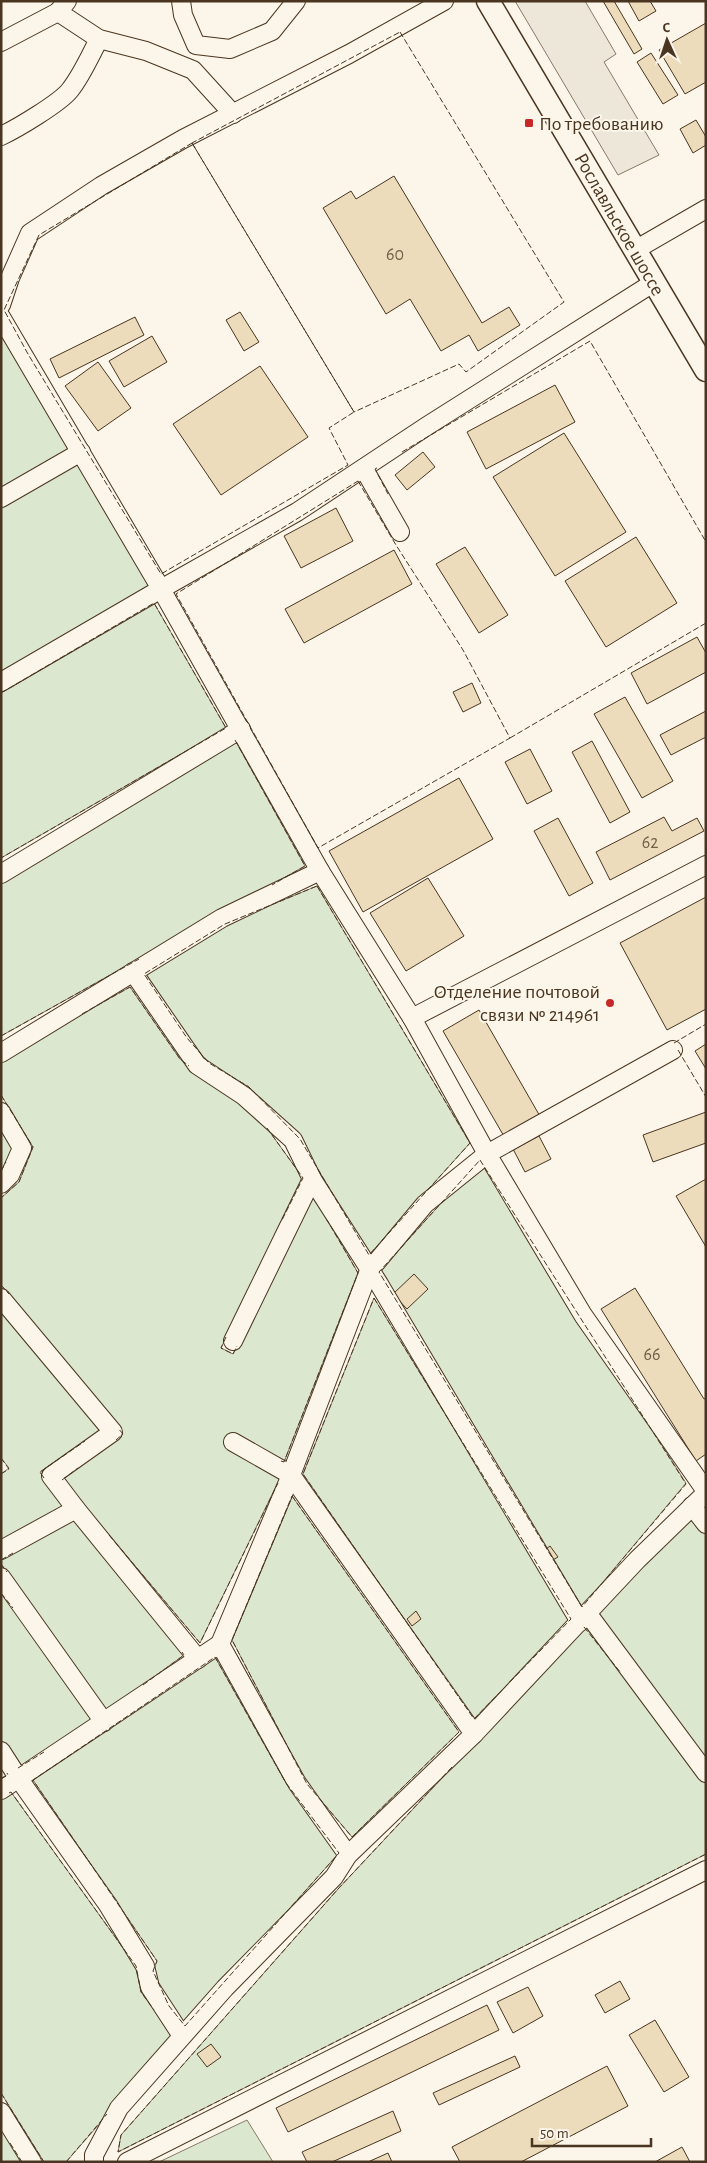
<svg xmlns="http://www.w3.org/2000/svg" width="707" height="2163" viewBox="0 0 707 2163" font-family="'Alegreya Sans',sans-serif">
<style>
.green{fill:#dce7d0;stroke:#887966}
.parking{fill:#ede7d9;stroke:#887966}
.building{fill:#ecdcbc;stroke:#4a3520}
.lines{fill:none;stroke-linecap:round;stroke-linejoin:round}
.minor-casing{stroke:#4a3520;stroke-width:20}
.major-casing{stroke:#4a3520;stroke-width:25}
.minor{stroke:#fbf6e9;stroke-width:18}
.major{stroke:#fbf6e9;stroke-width:22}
.fence{stroke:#4a3520;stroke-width:1;stroke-dasharray:6 2.5;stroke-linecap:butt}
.poi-dot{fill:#c62828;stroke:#fbf6e9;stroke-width:2}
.labels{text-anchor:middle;stroke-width:4;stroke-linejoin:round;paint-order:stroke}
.number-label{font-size:18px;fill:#725f47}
.poi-label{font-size:20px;fill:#4a3520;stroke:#fbf6e9;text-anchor:start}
.street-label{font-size:20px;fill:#4a3520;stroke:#fbf6e9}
</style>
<rect width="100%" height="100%" fill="#fbf6e9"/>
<g class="green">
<path d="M1,331L72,449L1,490Z"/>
<path d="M78,461L151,585L1,674V505Z"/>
<path d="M154,603L226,728L1,858V693Z"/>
<path d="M235,740L305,866L1,1036V879Z"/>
<path d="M317,886L470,1143L369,1255L300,1139L249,1087L209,1063L187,1038L144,974L225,924Z"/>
<path d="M130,987L180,1059L259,1117L303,1178L221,1348L233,1354L313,1194L358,1273L284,1462L281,1476L200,1643L62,1479L123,1434L1,1285V1198L19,1182L33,1147L1,1095V1059Z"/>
<path d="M1,1128L13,1150L1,1171Z"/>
<path d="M480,1160L686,1483L582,1607L379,1272Z"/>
<path d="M374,1298L571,1619L474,1719L303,1474Z"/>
<path d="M1,1310L102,1429L40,1472L66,1508L1,1543V1474L9,1468L1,1458Z"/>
<path d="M292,1496L459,1732L352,1837L307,1784L232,1640Z"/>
<path d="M690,1514L706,1534V1765L594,1615Z"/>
<path d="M76,1516L184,1655L107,1711L1,1564V1560Z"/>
<path d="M1,1593L94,1720L17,1769L1,1742Z"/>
<path d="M585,1626L706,1784V1854L118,2152L121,2135L338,1889Z"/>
<path d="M215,1657L286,1783L339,1853L185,2026L169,2006L153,1971L157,1961L33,1780Z"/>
<path d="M11,1792L136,1966L141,1992L175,2038L66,2162H44L1,2093V1799Z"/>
<path d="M247,2120L273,2162H159Z"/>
<path d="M1,2128L22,2162H1Z"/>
</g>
<path class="parking" d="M515,1H585L616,54L604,62L659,155L618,175Z"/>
<g class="building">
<path d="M603,1H614L642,49L634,54Z"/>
<path d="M628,1H650L656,11L639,21Z"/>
<path d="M706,23V82L685,94L659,50Z"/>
<path d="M651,53L678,95L663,104L637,62Z"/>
<path d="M696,120L706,137V145L693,153L680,129Z"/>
<path d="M394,176L482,323L509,307L520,325L478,351L469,335L441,351L410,299L386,314L323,208L351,191L356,199Z"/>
<path d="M240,312L259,342L244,351L226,320Z"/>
<path d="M135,317L144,335L59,378L50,359Z"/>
<path d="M152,336L167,362L124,387L109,361Z"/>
<path d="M98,362L131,408L98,431L65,386Z"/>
<path d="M260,366L308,437L221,495L173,424Z"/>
<path d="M555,385L575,422L486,469L467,432Z"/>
<path d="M564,433L626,532L555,576L493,477Z"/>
<path d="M423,452L435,467L407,490L395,475Z"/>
<path d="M336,508L353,541L301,568L284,536Z"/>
<path d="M636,537L677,603L606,647L565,581Z"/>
<path d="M465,547L508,615L479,633L436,564Z"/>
<path d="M394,550L412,584L304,643L285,609Z"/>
<path d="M697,637L706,653V672L647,704L631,673Z"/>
<path d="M472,683L481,703L463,712L453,692Z"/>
<path d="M625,697L673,781L642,798L594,714Z"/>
<path d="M706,711V737L671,755L660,735Z"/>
<path d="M592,741L630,812L610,823L572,752Z"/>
<path d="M530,749L552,791L527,804L505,762Z"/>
<path d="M459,778L493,839L363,912L329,851Z"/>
<path d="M664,817L672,831L697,818L704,831L610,880L596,852Z"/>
<path d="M558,818L593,883L569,896L534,831Z"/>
<path d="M428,878L464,936L406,971L370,913Z"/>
<path d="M706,897V1009L667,1030L620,943Z"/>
<path d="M479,1010L541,1118L505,1138L443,1031Z"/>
<path d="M706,1044V1069L695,1051Z"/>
<path d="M706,1112V1143L653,1162L643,1135Z"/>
<path d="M539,1136L551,1159L525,1172L513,1149Z"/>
<path d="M706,1179V1247L676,1196Z"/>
<path d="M414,1274L428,1289L407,1309L393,1294Z"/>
<path d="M635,1288L704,1399L706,1398V1454L696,1461L601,1309Z"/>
<path d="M550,1546L558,1557L549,1562L542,1552Z"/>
<path d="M416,1611L421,1619L412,1626L407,1619Z"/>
<path d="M620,1981L630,1999L605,2013L595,1995Z"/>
<path d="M528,1987L543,2016L513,2033L497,2002Z"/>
<path d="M487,2005L499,2030L288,2132L276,2108Z"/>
<path d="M655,2020L689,2077L664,2092L629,2035Z"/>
<path d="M211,2044L221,2057L207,2067L197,2054Z"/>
<path d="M515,2056L520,2067L439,2105L433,2093Z"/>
<path d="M607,2066L628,2106L521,2162H460L452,2147Z"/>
<path d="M393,2111L401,2131L332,2162H307L302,2152Z"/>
<path d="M682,2147L690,2162H655Z"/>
<path d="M388,2153L392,2162H368Z"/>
</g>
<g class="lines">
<g class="minor-casing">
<g id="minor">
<path d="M67,1L58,12L99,39L146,51L193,70L233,114"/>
<path d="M181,1L183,15L196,45L230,49L272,31L296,1"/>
<path d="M1,42L58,12"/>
<path d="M1,136C16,129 60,103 70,90C82,75 90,56 99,39"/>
<path d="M635,250L706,209"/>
<path d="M1,305L10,278L30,233L101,186L183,139L349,54L444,1"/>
<path d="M1,317L161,589L320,871L222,918L1,1053"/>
<path d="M364,469L400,532"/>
<path d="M1,498L81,452"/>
<path d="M1,682L161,589L297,512L427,426L653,283"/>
<path d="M320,871L412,1018L487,1154L583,1315L706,1491"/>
<path d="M1,874L241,729"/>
<path d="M133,972L197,1065L244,1096L293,1140L312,1179L379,1284L580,1622"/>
<path d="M412,1018L706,865"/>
<path d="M1,1112L22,1148L10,1175L1,1184"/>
<path d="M1,1298L113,1432L51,1476L76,1509"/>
<path d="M233,1341L312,1179"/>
<path d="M233,1442L291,1475L474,1734"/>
<path d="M692,1506L706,1524"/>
<path d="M1,1550L76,1509L198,1659"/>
<path d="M1,1577L104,1722"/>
<path d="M588,1614L706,1773"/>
<path d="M1,1751L19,1779L108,1905L145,1966L150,1987L182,2036"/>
<path d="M1,1790L220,1644"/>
<path d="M348,1855L297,1783L220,1644L291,1475L369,1271L425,1204L487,1154L673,1050"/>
<path d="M1,2112L32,2162"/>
<path d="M94,2162V2155L119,2108L225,1988L334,1877L348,1855L474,1734L637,1560L706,1493"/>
<path d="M127,2162L706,1870"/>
</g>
</g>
<g class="major-casing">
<path id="major" d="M488,1L706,370"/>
</g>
<use href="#minor" class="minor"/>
<use href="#major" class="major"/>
<g class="fence">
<path d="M400,32L564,302L466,372L459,364L354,412L192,143Z"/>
<path d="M192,143L354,412L329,428L348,465L161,574L28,354L4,310L39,235Z"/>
<path d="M402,452L590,341L706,542"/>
<path d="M377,468L375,469L388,494"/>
<path d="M358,481L396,545L463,650L510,738L318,848L176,594Z"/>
<path d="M1,693L154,603L226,728L1,858"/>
<path d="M510,738L706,623"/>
<path d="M235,740L305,866L272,885"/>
<path d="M317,886L470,1143L369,1255L300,1139L249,1087L209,1063L187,1038L144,974L225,924Z"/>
<path d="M82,1014L130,987L180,1059L189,1066"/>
<path d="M1,1036L139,959"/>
<path d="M674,1043L706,1024"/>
<path d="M678,1050L706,1097"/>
<path d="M1,1095L33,1147L19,1182L1,1198"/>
<path d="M267,1128L303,1178L281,1222"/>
<path d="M480,1160L686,1484L582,1607L379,1272Z"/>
<path d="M1,1171L6,1162"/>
<path d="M1,1285L9,1294"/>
<path d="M374,1298L571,1619L474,1719L303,1474Z"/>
<path d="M226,1337L221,1348L233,1354L237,1346"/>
<path d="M116,1440L123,1434L118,1428"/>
<path d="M1,1458L9,1469L1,1474"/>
<path d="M281,1461L284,1462L358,1273L327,1220"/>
<path d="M44,1478L40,1472L85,1441"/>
<path d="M62,1480L78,1468"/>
<path d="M292,1496L459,1732L352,1837L307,1784L232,1640Z"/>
<path d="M109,1535L200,1643L278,1483"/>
<path d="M1,1560L13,1553"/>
<path d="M1,1564L7,1572"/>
<path d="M1,1593L13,1608"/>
<path d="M584,1627L621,1673"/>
<path d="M215,1657L286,1783L339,1853L185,2026L169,2006L153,1971L157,1961L33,1780Z"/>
<path d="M143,1685L184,1655L182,1652"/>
<path d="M452,1767L338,1889L121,2135L118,2152L706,1854"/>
<path d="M18,1768L44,1752"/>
<path d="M1,1779L8,1775L7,1773"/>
<path d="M9,1793L11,1792L136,1966L141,1992L154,2010"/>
<path d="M1,2093L44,2162"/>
<path d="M10,2143L22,2162"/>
<path d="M66,2162L107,2114"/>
</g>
</g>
<g class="poi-dot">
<rect x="524" y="118" width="10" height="10" rx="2.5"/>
<circle cx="610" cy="1003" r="5"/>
</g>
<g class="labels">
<g class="number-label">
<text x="395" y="260">60</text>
<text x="650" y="848">62</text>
<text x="652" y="1360">66</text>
</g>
<g class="poi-label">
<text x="539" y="130">По требованию</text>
<text x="600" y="998" text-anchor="end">Отделение почтовой<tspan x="600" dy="23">связи № 214961</tspan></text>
</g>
<g class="street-label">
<text transform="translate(620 224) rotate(60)" y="7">Рославльское шоссе</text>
</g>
</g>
<rect width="707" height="2163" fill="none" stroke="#4a3520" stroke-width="5"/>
<g transform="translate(667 40) rotate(357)" stroke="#fbf6e9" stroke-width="4" paint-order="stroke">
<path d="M0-4L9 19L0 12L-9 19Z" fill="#4a3520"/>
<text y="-8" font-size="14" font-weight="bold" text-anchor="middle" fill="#4a3520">С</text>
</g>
<path d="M532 2138v8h119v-8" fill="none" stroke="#4a3520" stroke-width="2.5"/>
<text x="540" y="2138" font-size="15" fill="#4a3520" stroke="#fbf6e9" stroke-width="4" paint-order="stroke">50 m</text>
</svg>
